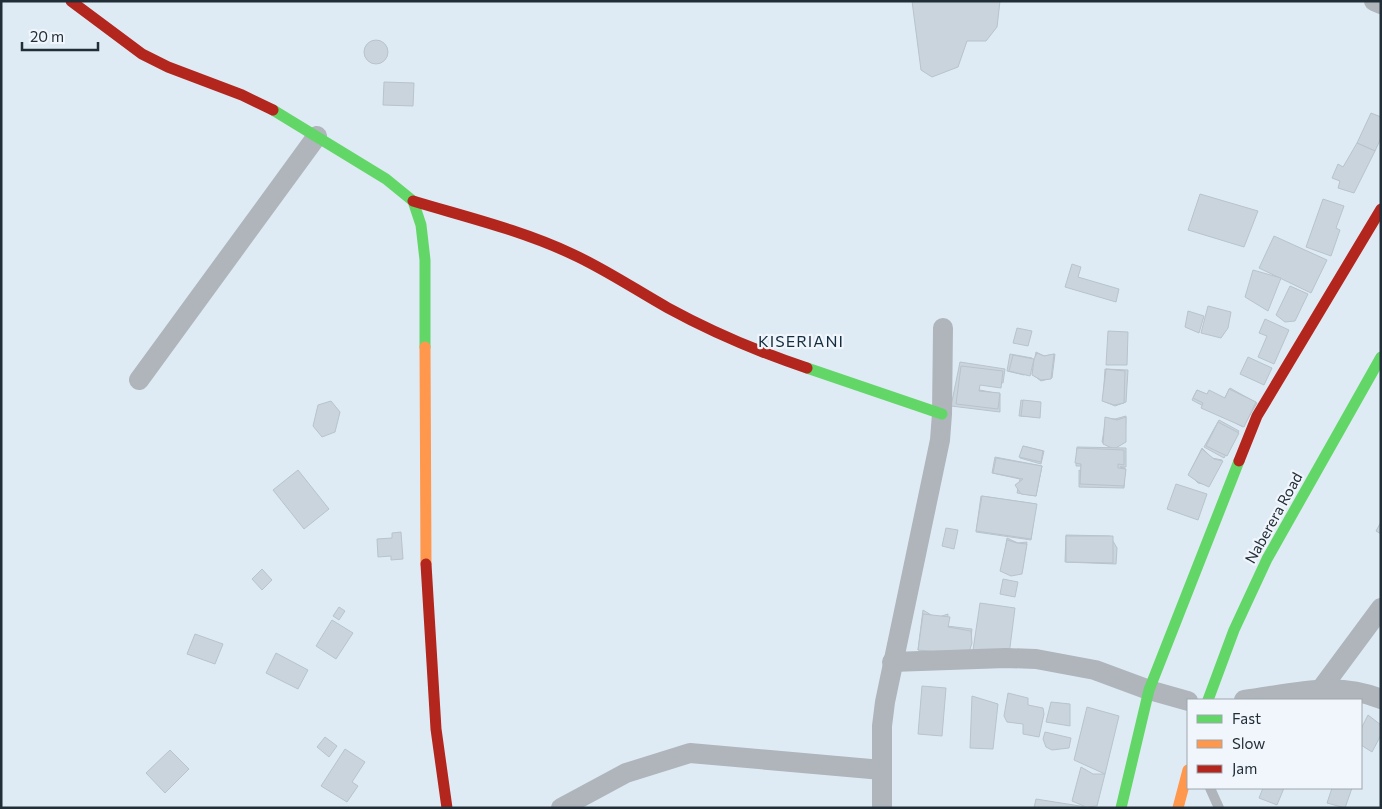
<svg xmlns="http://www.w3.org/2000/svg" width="1382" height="809" viewBox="0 0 1382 809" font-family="Commissioner,sans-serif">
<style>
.building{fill:#c9d4dd;stroke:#b8c3cc}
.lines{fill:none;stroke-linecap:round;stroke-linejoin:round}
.lane{stroke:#afb5ba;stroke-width:10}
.street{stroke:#afb5ba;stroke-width:20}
.fast{stroke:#63d668;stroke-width:11}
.slow{stroke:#ff974d;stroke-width:11}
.jam{stroke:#b3261e;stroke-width:11}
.labels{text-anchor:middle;stroke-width:4.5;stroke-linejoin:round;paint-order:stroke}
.street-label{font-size:15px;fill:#222e37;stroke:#f0f6fb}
.neighbourhood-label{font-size:16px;letter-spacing:1px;fill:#142d3f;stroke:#f0f6fb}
</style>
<rect width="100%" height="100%" fill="#deebf5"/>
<g class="building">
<path d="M912,1H1000L997,27L986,41H967L958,67L932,77L921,70Z"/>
<circle cx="376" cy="52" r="12"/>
<path d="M384,82L414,83L413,106L383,105Z"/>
<path d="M1371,113L1381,117V138L1375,151L1357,143Z"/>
<path d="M1357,143L1375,151L1354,193L1338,188L1340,181L1332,178L1338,164L1343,167Z"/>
<path d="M1200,194L1258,211L1244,247L1188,230Z"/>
<path d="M1323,199L1344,206L1336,228L1340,230L1331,256L1306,247Z"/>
<path d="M1274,236L1327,260L1311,293L1259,268Z"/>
<path d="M1072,264L1081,267L1078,277L1119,289L1116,302L1065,287Z"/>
<path d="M1253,270L1281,278L1268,311L1245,297Z"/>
<path d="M1290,286L1308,294L1295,321L1285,322L1276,315Z"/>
<path d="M1208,306L1231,312L1228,328L1221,338L1201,333Z"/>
<path d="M1188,311L1204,316L1199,333L1185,327Z"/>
<path d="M1265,319L1289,330L1274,364L1258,357L1267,336L1259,333Z"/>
<path d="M1017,328L1032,331L1028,346L1013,343Z"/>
<path d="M1108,331L1128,332L1127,365H1106Z"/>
<path d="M1036,352L1044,356L1055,354L1052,378L1041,381L1032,374Z"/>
<path d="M1037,353L1044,356L1054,354L1051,379L1041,380L1032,375L1034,359Z"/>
<path d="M1010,354L1032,358L1030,370L1024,375L1007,371Z"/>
<path d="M1013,355L1034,359L1030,376L1009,371Z"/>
<path d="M1248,357L1272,368L1264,385L1240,374Z"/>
<path d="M960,362L1005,369L1003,383L974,378L970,397L980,390L1000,394V412L951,406Z"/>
<path d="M961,366L1003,371L1001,388L980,385L979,391L1000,393L998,409L956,404Z"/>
<path d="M1105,369L1128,370L1126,402L1115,406L1103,401Z"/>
<path d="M1106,369L1125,371L1124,403L1114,405L1102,401Z"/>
<path d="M1230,388L1257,403L1243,427L1192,400L1197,390L1207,395L1209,391L1224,399Z"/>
<path d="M1229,389L1256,402L1244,427L1201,408L1203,403L1193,398L1197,390L1207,394L1209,390L1225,398Z"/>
<path d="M1021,400L1039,404L1038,417L1019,416Z"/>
<path d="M1023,400L1041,402L1040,418L1021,416Z"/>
<path d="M331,401L340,412L335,432L322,437L313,426L318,405Z"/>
<path d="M1126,416L1125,442L1113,447L1102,442L1106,418L1115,419Z"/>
<path d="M1105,417L1117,420L1126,417V442L1114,449L1103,444Z"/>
<path d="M1219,420L1239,431L1224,458L1204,447Z"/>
<path d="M1218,422L1239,433L1227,456L1206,446Z"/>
<path d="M1023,446L1044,451L1041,464L1020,458Z"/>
<path d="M1023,446L1043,451L1041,462L1019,457Z"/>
<path d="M1077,447L1126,448V467H1120L1125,468L1124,488L1079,487V470L1081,471V466H1076Z"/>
<path d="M1077,448L1124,450V465L1118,464V468L1126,469L1124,486L1080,484L1081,464L1075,463Z"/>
<path d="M1202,448L1212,458L1222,460L1209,485L1198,483L1189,474Z"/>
<path d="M1202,449L1214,459L1223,461L1209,487L1198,482L1188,475Z"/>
<path d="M995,457L1042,466L1036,496L1017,493L1020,479L992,473Z"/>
<path d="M996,458L1042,466L1036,496L1021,494L1015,485L1023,479L993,473Z"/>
<path d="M298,470L329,509L304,529L273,490Z"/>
<path d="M1176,484L1207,494L1198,520L1167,509Z"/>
<path d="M981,496L1036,504L1031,540L976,532Z"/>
<path d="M982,496L1037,504L1031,539L976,531Z"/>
<path d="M1381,522V534L1376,531Z"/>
<path d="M946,528L958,530L954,549L942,546Z"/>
<path d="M401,532L403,559L391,560V556L378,557L377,539L392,538V533Z"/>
<path d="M1066,535L1110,536L1117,548L1116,564L1065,562Z"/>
<path d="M1066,536H1113V563L1066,562Z"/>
<path d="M1007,538L1018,543L1027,542L1022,572L1011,575L1002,570Z"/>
<path d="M1007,540L1017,543L1027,544L1022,574L1011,576L1000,571Z"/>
<path d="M262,569L272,580L262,590L252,579Z"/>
<path d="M1003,579L1018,582L1015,597L1000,594Z"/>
<path d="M980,603L1015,608L1009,655L973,650Z"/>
<path d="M339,607L345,611L339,620L333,616Z"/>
<path d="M923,610L936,618L948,614L947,626L972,629L969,656L918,650Z"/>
<path d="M923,614L950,617L948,627L971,631L972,643L968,655L918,650Z"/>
<path d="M332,620L353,633L336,659L316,646Z"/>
<path d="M195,634L223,644L215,664L187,654Z"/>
<path d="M276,653L308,670L298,689L266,673Z"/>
<path d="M922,686L946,688L942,736L918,734Z"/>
<path d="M1008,693L1028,698V705L1043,708L1044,714L1039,737L1023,734V724L1007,722L1004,716Z"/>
<path d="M972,696L998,704L993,749L970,748Z"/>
<path d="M1051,702L1070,704V726L1046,722Z"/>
<path d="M1087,707L1119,716L1105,774L1074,760Z"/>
<path d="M1368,715L1381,725V735L1372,752L1361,745V729Z"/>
<path d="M1045,732L1071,738L1069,748L1052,750L1046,747L1043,739Z"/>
<path d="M325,737L337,746L329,757L317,747Z"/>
<path d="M345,749L365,762L352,782L358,786L347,802L321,786Z"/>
<path d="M170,750L189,769L165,793L146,773Z"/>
<path d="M1081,767L1093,774H1105L1097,806L1086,807L1072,801Z"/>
<path d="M1263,788H1284L1277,805L1259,798Z"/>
<path d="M1332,788H1352L1345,808L1327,803Z"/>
<path d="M1036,799L1086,807L1034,808Z"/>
</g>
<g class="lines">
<path class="lane" d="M1210,788L1219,808"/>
<g class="street">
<path d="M1374,1L1381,4"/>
<path d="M139,380L317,136"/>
<path d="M892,662L1006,658L1036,659L1095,670L1149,690L1188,701"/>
<path d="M1321,689L1381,608"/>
<path d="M1244,700C1290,694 1337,680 1381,699"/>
<path d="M561,808L626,773L690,753L882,770"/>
<path d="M882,808V726L885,702L940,440L942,414L943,328"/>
</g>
<g class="fast">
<path d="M273,110L386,179L413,201L421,225L425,260V347"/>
<path d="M807,368L942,414"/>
<path d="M1208,700L1234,630L1267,559L1381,357"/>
<path d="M1121,808L1149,690L1239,461"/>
</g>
<g class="slow">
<path d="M425,347L426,564"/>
<path d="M1178,808L1188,770"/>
</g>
<g class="jam">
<path d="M71,1L142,54L168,67L242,95L273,110"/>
<path d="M413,201C466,217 521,230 572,254C605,269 636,290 668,308C712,332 759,352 807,368"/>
<path d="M1239,461L1257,416L1381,209"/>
<path d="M426,564L436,729L447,808"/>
</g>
</g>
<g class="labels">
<g class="street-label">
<text transform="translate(1274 518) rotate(-61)" y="5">Naberera Road</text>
</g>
<g class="neighbourhood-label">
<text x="801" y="347">KISERIANI</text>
</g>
</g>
<rect width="1382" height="809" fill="none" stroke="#222e37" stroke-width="5"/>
<rect x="1187" y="699" width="175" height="90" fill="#f0f6fb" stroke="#9ea6ad"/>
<rect x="1197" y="715" width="25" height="8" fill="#63d668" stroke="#9ea6ad"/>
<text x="1232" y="724" font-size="15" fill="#222e37">Fast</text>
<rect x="1197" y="740" width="25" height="8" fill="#ff974d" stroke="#9ea6ad"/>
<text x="1232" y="749" font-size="15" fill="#222e37">Slow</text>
<rect x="1197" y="765" width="25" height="8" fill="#b3261e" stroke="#9ea6ad"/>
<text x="1232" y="774" font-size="15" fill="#222e37">Jam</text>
<path d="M22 42v8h76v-8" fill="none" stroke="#222e37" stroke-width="2.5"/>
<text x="30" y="42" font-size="15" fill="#222e37" stroke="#f0f6fb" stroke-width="4" paint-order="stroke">20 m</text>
</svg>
